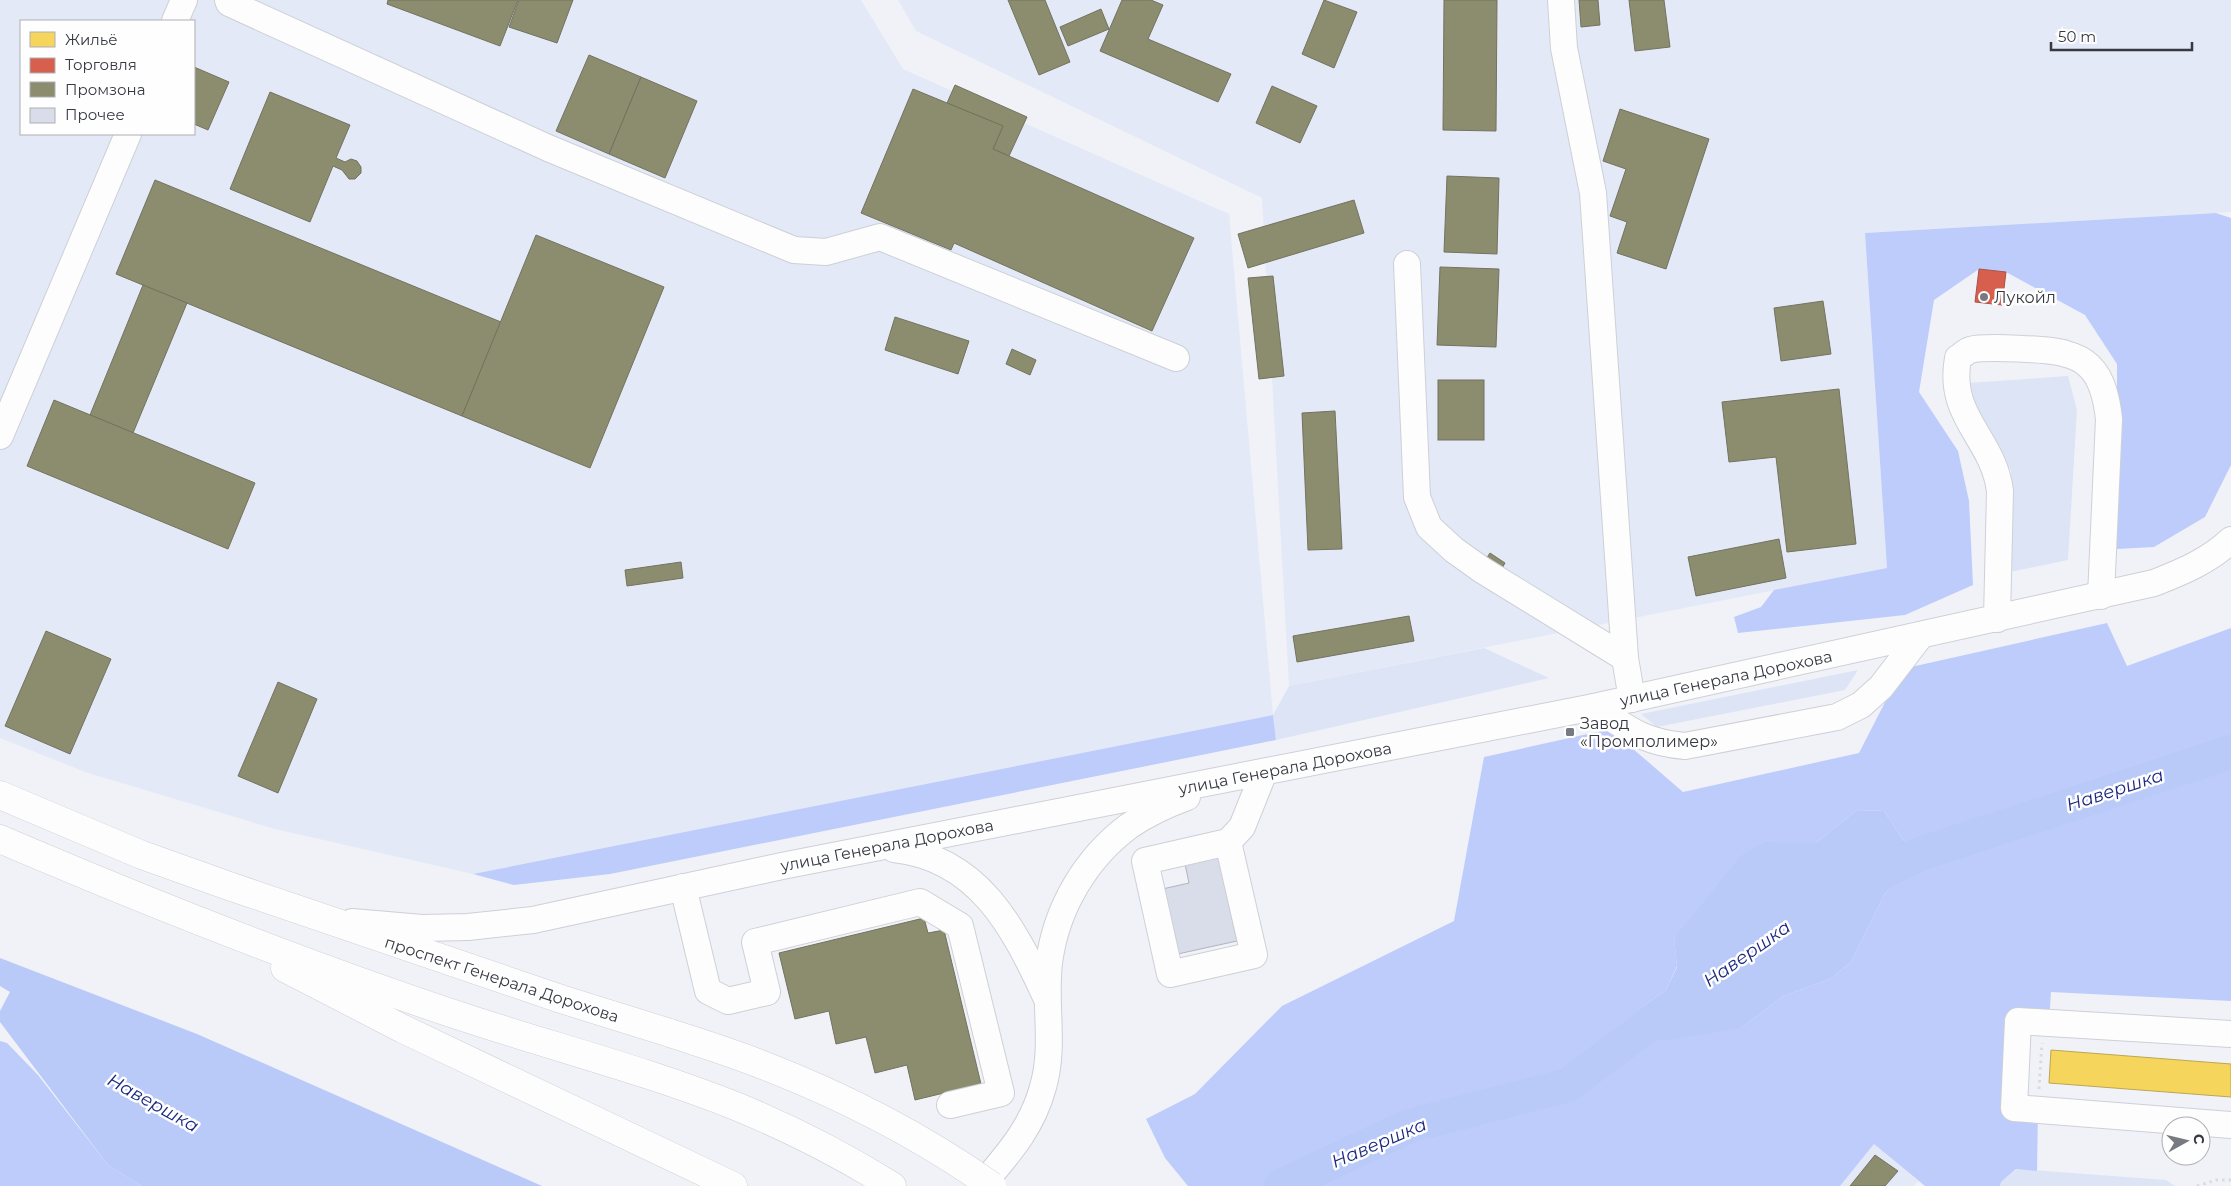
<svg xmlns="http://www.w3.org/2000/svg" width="2231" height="1186" viewBox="0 0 2231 1186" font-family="Montserrat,sans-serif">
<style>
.built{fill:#e4e9f7;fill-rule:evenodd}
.green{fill:#dde4f6}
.forest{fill:#bdccfb;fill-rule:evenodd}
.water{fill:#b9c9f8}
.homes{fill:#f6d55c;stroke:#bca654}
.shops{fill:#d6604d;stroke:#a65449}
.industry{fill:#8c8c6e;stroke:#727360}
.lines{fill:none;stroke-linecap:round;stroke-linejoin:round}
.river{stroke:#b9c9f8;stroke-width:34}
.building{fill:#d9ddea;stroke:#b1b4ba}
.minor-casing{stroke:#cdd0d6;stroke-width:28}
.major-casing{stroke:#cdd0d6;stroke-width:29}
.path{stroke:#dadbdd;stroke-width:3;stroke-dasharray:2.5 4;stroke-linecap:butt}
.minor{stroke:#fdfdfe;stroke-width:26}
.major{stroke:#fdfdfe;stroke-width:28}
.major-bridge-casing{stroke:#cdd0d6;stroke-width:29;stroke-linecap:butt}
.major-bridge{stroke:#fdfdfe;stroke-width:28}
.poi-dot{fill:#777a81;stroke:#fefefe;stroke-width:2}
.labels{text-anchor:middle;stroke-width:5;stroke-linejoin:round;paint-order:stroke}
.poi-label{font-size:16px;fill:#363941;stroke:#fefefe;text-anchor:start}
.street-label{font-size:16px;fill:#363941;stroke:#fefefe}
.water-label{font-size:18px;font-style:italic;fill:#1a267f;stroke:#fefefe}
</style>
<rect width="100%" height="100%" fill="#f0f2f8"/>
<g class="built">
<path d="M0,0H861L903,69L1229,214L1273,715L473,874L275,829L85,772L0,738ZM21,21H194V134H21Z"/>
<path d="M898,0H2231V212L1865,233L1887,568L1289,686L1262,198L916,31Z"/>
<path d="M1874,1144L1918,1181L1914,1186H1840Z"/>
</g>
<g class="green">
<path d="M2068,376L2077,410L2068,560L2010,572L2011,471L1972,402L1968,383Z"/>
<path d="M1484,648L1549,678L1276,740L1273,715L1289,686Z"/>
<path d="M1858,670L1845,690L1657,727L1641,714Z"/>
<path d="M2017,1169L2166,1180L2175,1186H2000L2001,1182Z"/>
</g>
<g class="forest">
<path d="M2216,213L2231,218V465L2205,517L2154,547L2117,549V364L2085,315L2006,272L1979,269L1934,300L1919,392L1958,451L1969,501L1973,585L1905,615L1738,633L1734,617L1761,607L1774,590L1887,568L1865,233Z"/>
<path d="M2107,623L2127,666L2231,628V1001L2051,992L2049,1023L2018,1022L2014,1107L2038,1110L2037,1171L2016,1169L2001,1182L2000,1186H1925L1874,1144L1840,1186H1188L1165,1158L1146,1119L1195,1094L1282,1006L1454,921L1484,757L1610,729L1683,792L1859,753L1902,669ZM1857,810L1884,811L1903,840L1919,854L1885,893L1851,962L1830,979L1783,996L1741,1028L1644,1006L1666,990L1677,966L1674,938L1765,843H1816Z"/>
<path d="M1273,715L1276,740L610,874L514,885L473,874Z"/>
<path d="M0,1041L7,1043L38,1075L108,1165L142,1186H0Z"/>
</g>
<g class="water">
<path d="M1857,810L1884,811L1903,840L1920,854L1885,893L1851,962L1830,979L1783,996L1741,1028L1664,1041L1639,1031L1644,1006L1666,990L1677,967L1674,938L1742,855L1765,842L1816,843Z"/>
<path d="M0,958L197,1034L542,1186H142L108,1165L0,1022V1011L10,992L0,986Z"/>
</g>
<path class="homes" d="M2051,1050L2231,1064V1097L2049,1083Z"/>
<path class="shops" d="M1979,269L2006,272L2002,305L1975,302Z"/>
<g class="industry">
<path d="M388,0H518L500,46L387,4Z"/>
<path d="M519,0H573L557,43L509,27Z"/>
<path d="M1008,0H1045L1070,62L1039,75Z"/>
<path d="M1122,0H1151L1163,5L1148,39L1231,74L1218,102L1100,51Z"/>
<path d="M1324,0L1357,12L1334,68L1302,54Z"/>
<path d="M1444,0H1497L1496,131L1443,130Z"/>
<path d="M1579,0H1598L1600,25L1581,27Z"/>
<path d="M1629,0H1664L1670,47L1635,51Z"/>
<path d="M1101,9L1109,29L1068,46L1060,27Z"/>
<path d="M589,55L641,77L609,154L556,131Z"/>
<path d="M194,67L229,82L208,130L194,124Z"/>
<path d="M641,77L697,101L665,178L609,154Z"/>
<path d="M955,85L1027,117L1009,156L993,149L1003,126L947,103Z"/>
<path d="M1272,86L1317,106L1300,143L1256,123Z"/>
<path d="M913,89L1003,126L993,149L1194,238L1152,331L954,243L951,250L861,213Z"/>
<path d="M270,92L350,125L336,158L345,162L351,159L357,161L361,167V173L355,179H349L342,170L333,166L310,222L230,189Z"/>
<path d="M1620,109L1709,139L1666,269L1617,253L1627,222L1610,216L1626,169L1603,161Z"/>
<path d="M1447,176L1499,178L1497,254L1444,252Z"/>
<path d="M155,180L501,322L462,416L116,274Z"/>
<path d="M1354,200L1364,233L1248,268L1238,234Z"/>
<path d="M536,235L664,287L590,468L462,416Z"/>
<path d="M1440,267L1499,269L1496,347L1437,345Z"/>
<path d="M1273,276L1284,376L1259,379L1248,278Z"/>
<path d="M143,285L187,303L133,433L90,415Z"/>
<path d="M1823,301L1831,354L1781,361L1774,308Z"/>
<path d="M895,317L969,341L958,374L885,350Z"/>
<path d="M1012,349L1036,360L1030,375L1006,364Z"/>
<rect x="1438" y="380" width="46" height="60"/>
<path d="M1839,389L1856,544L1787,552L1776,457L1729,462L1722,402Z"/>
<path d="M54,400L255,483L228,549L27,466Z"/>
<path d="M1335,411L1342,549L1308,550L1302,413Z"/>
<path d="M1779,539L1786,578L1696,596L1688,557Z"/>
<path d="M1490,553L1505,563L1498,575L1482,565Z"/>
<path d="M681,562L683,578L627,586L625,570Z"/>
<path d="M1409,616L1414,641L1297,662L1293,636Z"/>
<path d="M46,631L111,659L70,754L5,726Z"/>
<path d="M278,682L317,699L278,793L238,776Z"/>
<path d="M924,918L928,933L944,930L981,1084L915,1100L907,1065L875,1073L866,1037L836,1044L829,1011L795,1019L779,953Z"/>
<path d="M1875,1155L1898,1171L1885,1186H1850Z"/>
</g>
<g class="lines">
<g class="river">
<path d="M1877,875L1920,854L2231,752"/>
<path d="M1281,1186L1409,1126L1568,1085L1675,1005"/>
</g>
</g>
<path class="building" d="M1217,852L1237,941L1173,955L1158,890L1189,883L1184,859Z"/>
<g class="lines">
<g class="minor-casing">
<g id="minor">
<path d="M228,0L229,3L548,148L794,250L826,252L880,237L1176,358"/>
<path d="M1561,0L1564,48L1593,193L1625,658L1632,699"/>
<path d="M175,21L184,0"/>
<path d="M1407,264L1417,497L1429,527L1454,550L1482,570L1625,658"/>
<path d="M0,436L128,134"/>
<path d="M1997,619L2000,491C1993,437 1947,418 1958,358C1962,356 1966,351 1970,350C1984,346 2052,349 2066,354C2074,356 2083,360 2089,366C2103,379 2107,401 2109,419L2101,596"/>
<path d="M1594,707C1627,728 1644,743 1685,746L1837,717L1861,705L1881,687L1921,635"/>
<path d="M1228,842L1254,955L1170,974L1145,861L1228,842L1242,827L1264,772"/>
<path d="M894,849C979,858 1014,928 1046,997"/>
<path d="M683,887L708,991L728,1001L767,992L755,942L920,902L960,926L1001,1093L950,1105"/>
<path d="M352,922L422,928L468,927L533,920L782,866L1594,707L2154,583C2182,572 2209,561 2231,540"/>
<path d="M2231,1034L2018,1021L2014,1108L2231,1125"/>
<path d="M981,1186C1008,1154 1032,1128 1043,1087C1055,1046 1044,1005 1049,963C1056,908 1086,858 1129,826C1146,814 1168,804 1187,797"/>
</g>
</g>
<g class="major-casing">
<g id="major">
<path d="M0,795L142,855L229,886L561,999L670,1033"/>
<path d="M0,839C152,904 306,965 463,1017C554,1047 648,1071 738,1107C791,1129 844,1156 892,1186"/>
<path d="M285,968L403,1029L733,1186"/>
</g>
</g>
<g class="path">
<path d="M2039,1089L2042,1043"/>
<path d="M2197,1186L2216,1180H2231"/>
</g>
<use href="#minor" class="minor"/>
<use href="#major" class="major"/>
<g class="major-bridge-casing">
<path id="major-bridge" d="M670,1033C700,1043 730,1052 760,1064C841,1095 921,1136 992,1186"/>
</g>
<use href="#major-bridge" class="major-bridge"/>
</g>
<g class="poi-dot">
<circle cx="1984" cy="297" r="5"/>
<rect x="1565" y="727" width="10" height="10" rx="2.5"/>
</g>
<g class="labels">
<g class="poi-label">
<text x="1994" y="303">Лукойл</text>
<text x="1580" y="729">Завод<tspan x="1580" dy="18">«Промполимер»</tspan></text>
</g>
<g class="street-label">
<text transform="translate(1726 678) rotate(-12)" y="6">улица Генерала Дорохова</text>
<text transform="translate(1285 768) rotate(-11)" y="6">улица Генерала Дорохова</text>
<text transform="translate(887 845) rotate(-11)" y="6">улица Генерала Дорохова</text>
<text transform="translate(502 979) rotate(18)" y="6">проспект Генерала Дорохова</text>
</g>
<g class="water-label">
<text transform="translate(2115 790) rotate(-18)" y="6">Навершка</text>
<text transform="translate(1747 954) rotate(-35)" y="6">Навершка</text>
<text transform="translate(153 1103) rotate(29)" y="6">Навершка</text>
<text transform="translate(1379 1143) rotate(-23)" y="6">Навершка</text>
</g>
</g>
<rect x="20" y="20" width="175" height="115" fill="#fefefe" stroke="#aeafb2"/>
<rect x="30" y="32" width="25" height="15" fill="#f6d55c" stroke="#aeafb2"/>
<text x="65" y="45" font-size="15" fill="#363941">Жильё</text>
<rect x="30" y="58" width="25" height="15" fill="#d6604d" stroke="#aeafb2"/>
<text x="65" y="70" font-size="15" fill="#363941">Торговля</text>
<rect x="30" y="82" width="25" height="15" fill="#8c8c6e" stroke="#aeafb2"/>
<text x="65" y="95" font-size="15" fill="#363941">Промзона</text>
<rect x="30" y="108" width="25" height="15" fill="#d9ddea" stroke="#aeafb2"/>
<text x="65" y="120" font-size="15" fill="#363941">Прочее</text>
<g transform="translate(2186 1141) rotate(82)"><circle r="24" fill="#fefefe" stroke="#aeafb2"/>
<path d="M0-4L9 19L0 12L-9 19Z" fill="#777a81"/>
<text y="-8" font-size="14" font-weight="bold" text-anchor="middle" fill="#363941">С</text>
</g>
<path d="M2051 42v8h141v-8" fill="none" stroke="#363941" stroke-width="2.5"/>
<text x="2058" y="42" font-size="15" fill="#363941" stroke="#fefefe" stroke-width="4" paint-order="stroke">50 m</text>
</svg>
